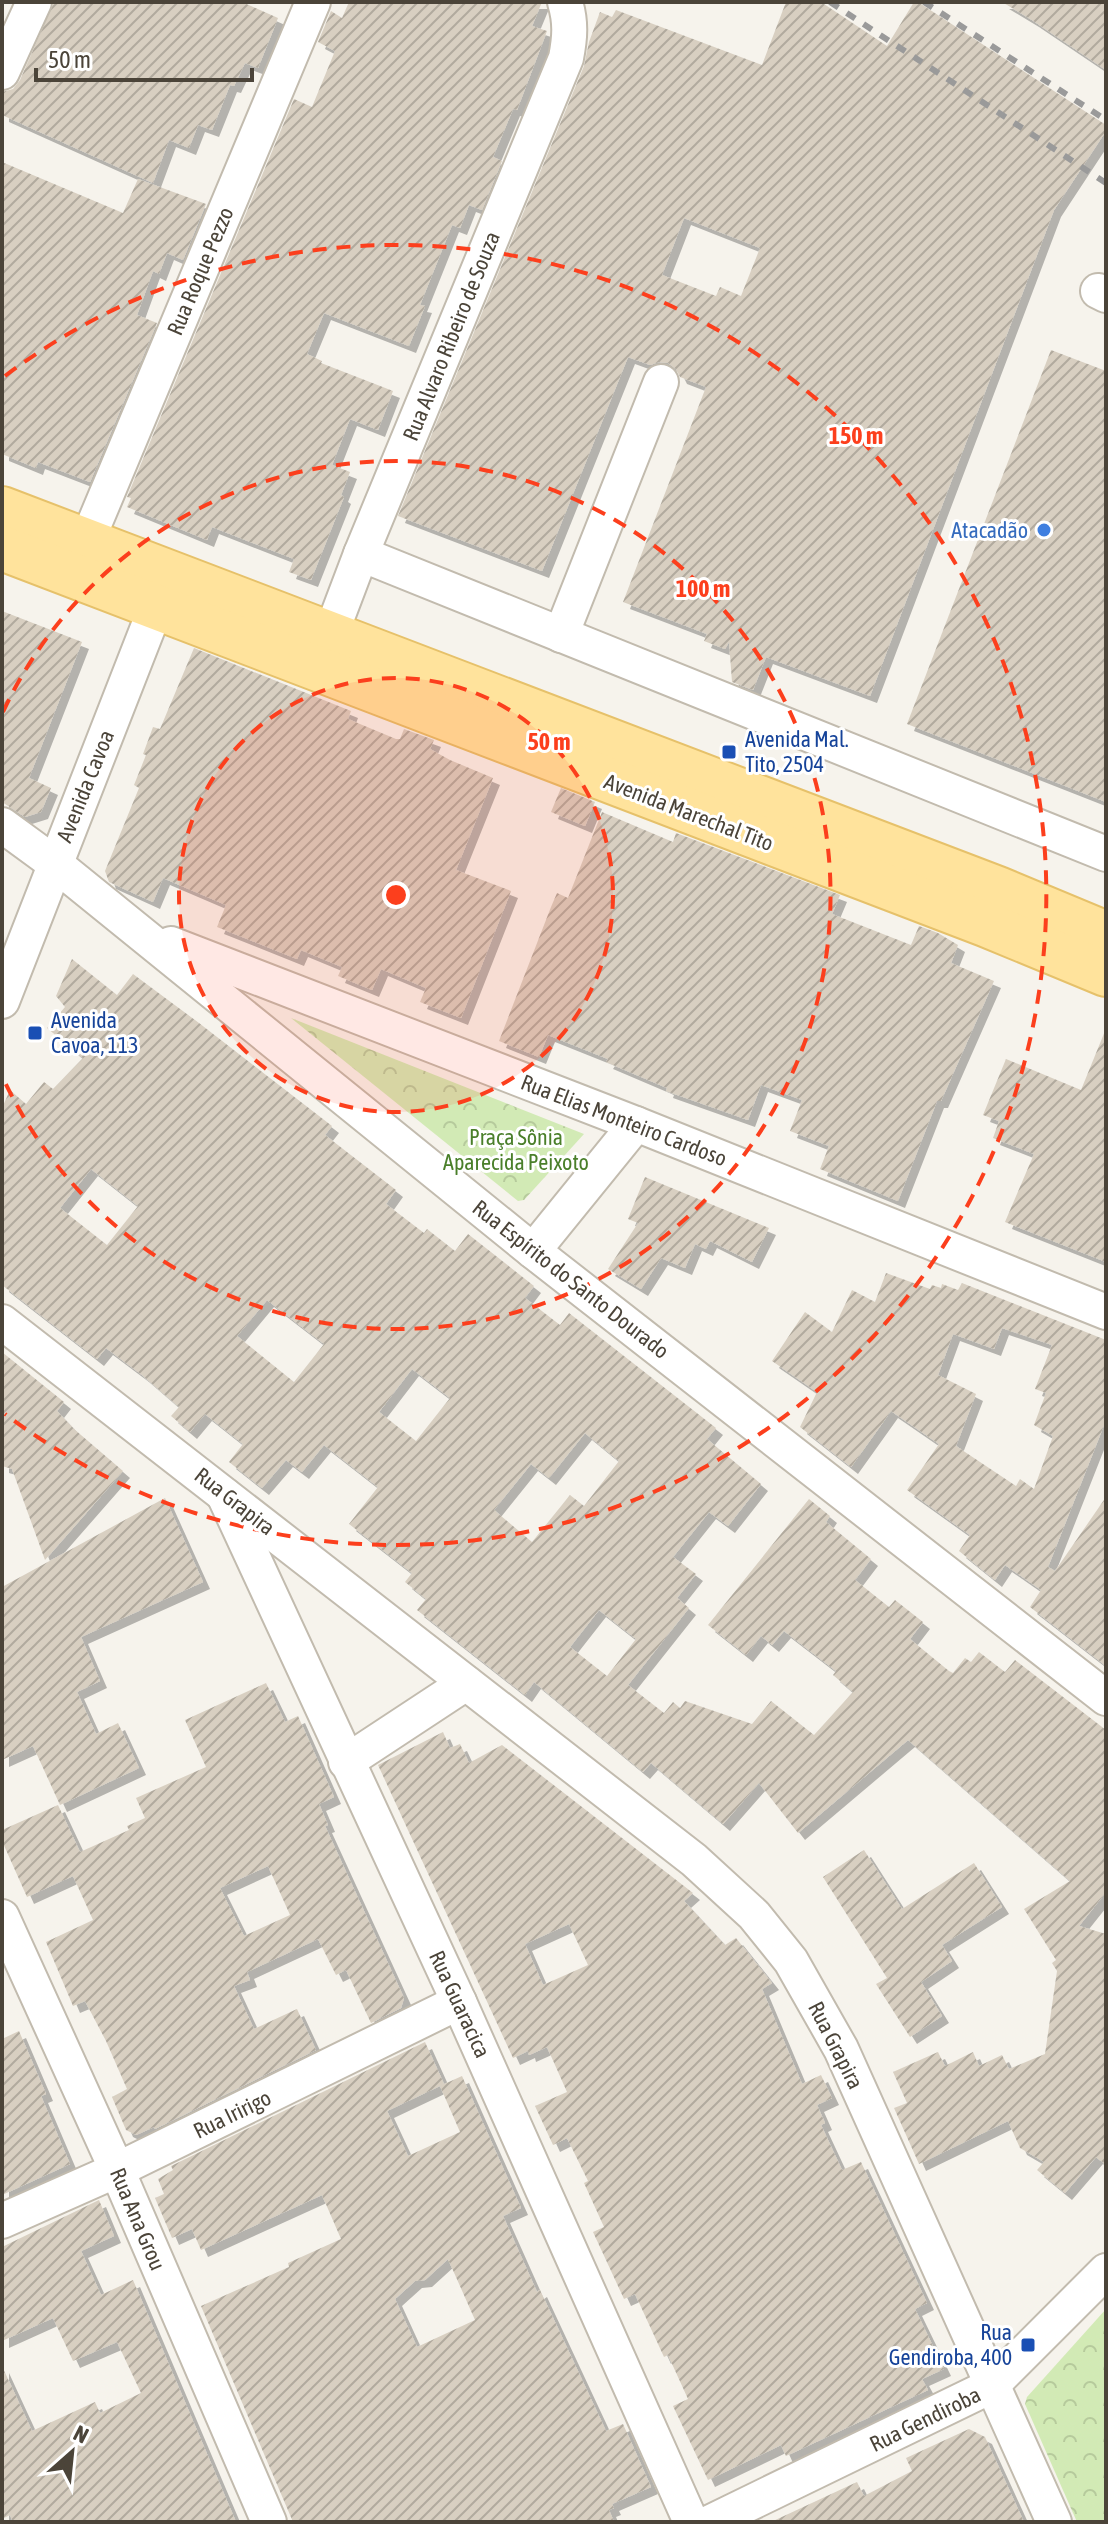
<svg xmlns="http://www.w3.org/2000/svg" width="1108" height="2524" viewBox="0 0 1108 2524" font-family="'Asap Condensed',sans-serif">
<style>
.forest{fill:url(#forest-crowns)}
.building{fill:url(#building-hatch);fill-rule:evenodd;filter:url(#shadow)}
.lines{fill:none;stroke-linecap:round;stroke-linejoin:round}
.minor-casing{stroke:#c2bbae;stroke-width:38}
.major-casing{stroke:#e6c16a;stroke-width:48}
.minor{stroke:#fff;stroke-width:34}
.major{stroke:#ffe39c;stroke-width:44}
.rail{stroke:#9a9a9a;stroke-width:6;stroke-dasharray:10 10;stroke-linecap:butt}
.ring{fill:none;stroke:#fc3f1d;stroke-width:4;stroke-dasharray:14 10}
.shop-dot{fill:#3f7fe0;stroke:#fff;stroke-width:3}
.transit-dot{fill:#1a4fb4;stroke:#fff;stroke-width:3}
.labels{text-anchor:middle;stroke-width:6;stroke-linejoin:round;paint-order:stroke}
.street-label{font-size:22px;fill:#4b4439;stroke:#fff}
.shop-label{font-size:22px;fill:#366cbe;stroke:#fff;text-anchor:end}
.transit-label{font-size:22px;fill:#164399;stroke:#fff;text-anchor:start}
.park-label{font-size:22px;fill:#4a7f2a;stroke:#fff}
.centre{fill:#fc3f1d;stroke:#fff;stroke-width:4}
.ring-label{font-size:24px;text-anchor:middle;font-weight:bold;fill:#fc3f1d;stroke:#fff;stroke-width:6;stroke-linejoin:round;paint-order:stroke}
</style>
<defs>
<pattern id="forest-crowns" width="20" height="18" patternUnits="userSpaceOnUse" patternTransform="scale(2)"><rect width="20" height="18" fill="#d2eab5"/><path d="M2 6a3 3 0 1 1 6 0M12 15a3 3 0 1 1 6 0" fill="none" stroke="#b6ca9c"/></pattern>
<pattern id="building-hatch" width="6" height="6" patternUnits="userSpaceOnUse" patternTransform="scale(2)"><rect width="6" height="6" fill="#d8cfc1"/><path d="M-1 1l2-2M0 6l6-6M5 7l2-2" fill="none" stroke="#b1aa9e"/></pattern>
<filter id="shadow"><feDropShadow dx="7" dy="7" stdDeviation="0" flood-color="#0004"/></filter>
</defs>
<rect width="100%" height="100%" fill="#f6f3ec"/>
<g class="forest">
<path d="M291,1018L584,1134L524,1200L518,1201Z"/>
<path d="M1106,2309V2522H1077L1025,2404L1027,2397Z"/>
</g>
<g class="building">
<path d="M54,2H242L278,18L258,68L245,63L234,86L230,85L212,130L198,125L189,148L169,140L153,183L2,115V92L13,89L20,80Z"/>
<path d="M349,2H542L532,26L547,31L517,110L513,109L493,157L502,161L482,210L469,205L460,228L452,225L420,305L425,306L409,346L324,313L307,354L322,361L321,363L393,391L378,430L350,419L332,465L350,472L341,495L344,497L311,580L289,572L294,559L212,527L207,540L127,507L131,498L127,497L294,99L312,107L335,51L318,42L331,11L342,18Z"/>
<path d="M786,2H821L887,46L914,2H918L1106,125V131L1054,210L870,696L766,657L753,690L732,682L729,642L725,649L704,641L707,634L623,602L706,387L680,377L676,369L668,363L659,362L650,365L628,357L542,571L398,516L584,66L589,42L600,12L612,17L616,10L762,65ZM684,218L760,248L741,296L720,287L716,296L662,275Z"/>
<path d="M1002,2H1106V70L1032,20Z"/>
<path d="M2,162L123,213L138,179L206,204L183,260L167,253L159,274L153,271L137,315L157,323L90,482L38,462L36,468L2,454Z"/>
<path d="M1051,350L1106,371V802L907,724Z"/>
<path d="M2,611L82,642L29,778L51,788L41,812L25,817L2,802Z"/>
<path d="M194,648L351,711L348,719L396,739H400L404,729L434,740L430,749L450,760L493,778L456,870L511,891L461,1018L420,1002L426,988L381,969L372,990L338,976L342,967L301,950L297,959L217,927L226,905L163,878L153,902L109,882L105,871L139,788L134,785L146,755L143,754L153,727L160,729Z"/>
<path d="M561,788L595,802L585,826L551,812Z"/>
<path d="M602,812L673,842L676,833L840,895L832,914L911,945L919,926L938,933L958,945L951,963L994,981L941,1101H937L898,1201L820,1169L829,1146L790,1131L802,1100L761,1085L748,1120L666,1091L667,1088L606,1062L608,1059L548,1035L539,1057L499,1041L551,907L557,893L568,898Z"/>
<path d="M72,959L117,995L133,974L199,1023L332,1126L325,1135L396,1190L386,1204L424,1233L427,1229L455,1251L468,1234L534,1286L525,1298L560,1325L569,1313L716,1428L707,1439L761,1484L728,1526L709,1512L673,1557L696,1574L677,1598L689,1608L628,1685L664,1713L673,1702L680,1708L685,1701L752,1724L771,1701L814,1735L853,1692L833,1675L836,1671L784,1631L772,1645L761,1636L746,1655L708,1625L809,1499L830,1516L826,1522L871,1559L855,1580L889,1607L895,1600L923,1622L910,1639L949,1671L953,1673L965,1658L971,1662L979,1652L1005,1672L1015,1660L1106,1730V1892L1079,1926L1106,1934V2165L1096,2157L1065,2193L1037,2170L1044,2162L1020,2148L1008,2121L919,2164L894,2108L907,2103L893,2072L938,2052L945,2066L973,2052L979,2066L1002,2055L1009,2069L1045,2054L1057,1971L1052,1963L1056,1960L1024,1909L1070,1881L908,1740L798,1833L759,1783L723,1824L651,1763L643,1772L534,1682L525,1695L417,1610L426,1599L405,1582L412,1573L349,1524L378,1487L324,1445L302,1472L286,1460L262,1488L229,1462L243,1444L205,1414L190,1432L171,1416L179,1407L142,1375L106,1348L97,1359L2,1285V1108L10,1090L26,1104L44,1082L53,1089L83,1058L47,1028L65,1007L56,996ZM91,1169L138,1206L107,1245L60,1208ZM267,1300L324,1344L294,1382L237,1336ZM412,1369L450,1398L416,1441L379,1412ZM585,1433L619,1461L584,1506L570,1495L532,1542L494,1510L531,1464L549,1478ZM599,1610L636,1639L607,1676L570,1647Z"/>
<path d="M1105,1031L1106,1032V1262L1005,1222L1034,1154L993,1138L999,1121L983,1115L1006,1059L1081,1090Z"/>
<path d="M645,1177L769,1228L752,1262L710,1241L706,1249L695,1244L685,1268L661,1258L641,1289L608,1269L638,1223L628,1219Z"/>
<path d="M886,1273L930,1289L932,1285L941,1288L942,1284L958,1290L962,1283L1106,1340V1420L1048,1567L1055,1571L1106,1497V1666L1030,1607L1041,1590L1005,1565L995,1580L959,1551L970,1535L907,1490L939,1444L891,1411L851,1467L800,1427L817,1392L772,1361L805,1312L832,1332L852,1290L875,1302ZM1002,1328L1052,1345L1035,1389L1046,1393L1034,1425L1053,1436L1034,1489L1020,1479L1016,1486L956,1446L976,1394L938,1375L953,1334L994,1349Z"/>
<path d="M2,1352L64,1402L57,1411L74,1429L123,1471L45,1560L12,1469L2,1466Z"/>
<path d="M165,1498L203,1582L81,1637L100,1681L77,1692L96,1734L118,1723L139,1768L60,1805L33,1746L2,1760V1587Z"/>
<path d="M266,1683L285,1722L298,1716L334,1797L319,1804L328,1825L325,1826L404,1998L401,2008L371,2023L346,1970L336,1975L318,1939L247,1972L250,1980L234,1986L254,2029L297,2009L316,2050L155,2129L154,2127L136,2135L126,2130L112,2097L127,2089L106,2041L85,2001L73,2006L46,1942L93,1920L73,1876L27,1897L2,1841V1830L58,1805L80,1852L129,1830L127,1826L145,1818L136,1798L206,1767L185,1720ZM268,1866L290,1915L244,1936L220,1888Z"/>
<path d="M443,1732L450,1748L460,1744L469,1763L502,1745L693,1893L684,1901L725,1945L736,1938L772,1983L762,1989L802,2084L821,2075L832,2098L817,2105L825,2123L821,2125L842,2170L861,2162L927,2303L915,2309L944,2369L922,2379L928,2390L786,2456L781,2445L708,2480L673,2406L688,2399L668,2355L664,2357L635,2294L624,2299L593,2232L604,2227L584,2183L588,2181L567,2138L553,2145L535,2106L567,2092L547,2047L529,2055L528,2051L513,2058L378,1765ZM569,1924L588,1965L543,1985L525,1944Z"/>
<path d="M864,1850L902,1909L974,1863L1002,1907L942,1945L952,1961L921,1982L942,2016L910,2037L876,1984L887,1978L823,1877Z"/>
<path d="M19,2031L46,2094L41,2096L70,2164L2,2195V2039Z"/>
<path d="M425,2042L444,2084L387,2111L408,2156L460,2132L440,2086L462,2076L521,2208L503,2216L537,2292L540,2290L606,2431L623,2424L651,2487L612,2504L614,2508L609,2510L614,2522H293L201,2306L289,2267L288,2263L341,2239L322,2195L201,2250L192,2229L172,2238L155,2198L164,2194L158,2179L173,2170L171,2166ZM448,2259L475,2320L417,2347L395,2299L415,2281L425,2280Z"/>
<path d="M99,2200L114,2236L81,2251L101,2295L133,2280L236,2522H13L10,2515L2,2519V2366L32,2431L95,2402L100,2413L141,2393L117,2342L73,2361L53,2318L2,2341V2247Z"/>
<path d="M969,2429L985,2437L1024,2522H771L857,2482L864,2496L912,2471L906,2458Z"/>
</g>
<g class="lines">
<g class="minor-casing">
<g id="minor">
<path d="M2,72L34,2"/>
<path d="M1098,291L1106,295"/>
<path d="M87,541L313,2"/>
<path d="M361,554L1106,854"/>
<path d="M561,635L661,382"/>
<path d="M322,657L361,554L566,58C570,37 571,22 565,2"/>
<path d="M2,825L54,863L533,1251L1106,1698"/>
<path d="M171,944L636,1124L1106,1312"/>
<path d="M2,1001L165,584"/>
<path d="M533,1251L636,1124"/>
<path d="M2,1322L694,1860L754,1915L791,1961L841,2049L1054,2522"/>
<path d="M224,1495L459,2002L691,2522"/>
<path d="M346,1762L466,1683"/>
<path d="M2,1917L117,2170L269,2522"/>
<path d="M2,2221L117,2170L459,2002"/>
<path d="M711,2522L991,2386L1106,2271"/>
</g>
</g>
<g class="major-casing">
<g id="major">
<path d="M2,509L998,889L1106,934"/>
<path d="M2,548L985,924L1106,974"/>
</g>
</g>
<use href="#minor" class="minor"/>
<use href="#major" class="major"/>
<g class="rail">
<path d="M830,2L1106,183"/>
<path d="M924,2L1106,120"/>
</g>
</g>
<circle cx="396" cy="895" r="217" fill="#fc3f1d" fill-opacity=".12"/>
<g class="ring">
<circle cx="396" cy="895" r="217"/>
<path d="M3 712A434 434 0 1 1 3 1078"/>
<path d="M5 376A650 650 0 1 1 5 1414"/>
</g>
<circle class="shop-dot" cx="1044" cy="530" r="8"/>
<g class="transit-dot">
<rect x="721" y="744" width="16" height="16" rx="4"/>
<rect x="27" y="1025" width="16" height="16" rx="4"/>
<rect x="1020" y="2337" width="16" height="16" rx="4"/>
</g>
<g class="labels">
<g class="street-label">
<text transform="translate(200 271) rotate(-67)" y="8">Rua Roque Pezzo</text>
<text transform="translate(451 336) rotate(-68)" y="8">Rua Alvaro Ribeiro de Souza</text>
<text transform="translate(85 786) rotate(-68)" y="8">Avenida Cavoa</text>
<text transform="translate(689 812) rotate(21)" y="8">Avenida Marechal Tito</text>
<text transform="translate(624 1120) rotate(21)" y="8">Rua Elias Monteiro Cardoso</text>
<text transform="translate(571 1279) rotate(38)" y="8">Rua Espírito do Santo Dourado</text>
<text transform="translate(235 1501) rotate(38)" y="8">Rua Grapira</text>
<text transform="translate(460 2004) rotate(65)" y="8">Rua Guaracica</text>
<text transform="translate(836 2045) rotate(63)" y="8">Rua Grapira</text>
<text transform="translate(232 2114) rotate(-26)" y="8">Rua Iririgo</text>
<text transform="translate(138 2219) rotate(67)" y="8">Rua Ana Grou</text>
<text transform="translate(925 2419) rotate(-26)" y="8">Rua Gendiroba</text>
</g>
<g class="shop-label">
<text x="1028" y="538">Atacadão</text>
</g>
<g class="transit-label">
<text x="745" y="747">Avenida Mal.<tspan x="745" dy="25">Tito, 2504</tspan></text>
<text x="51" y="1028">Avenida<tspan x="51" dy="25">Cavoa, 113</tspan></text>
<text x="1012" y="2340" text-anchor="end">Rua<tspan x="1012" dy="25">Gendiroba, 400</tspan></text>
</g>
<g class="park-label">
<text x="516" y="1145">Praça Sônia<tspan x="516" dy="25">Aparecida Peixoto</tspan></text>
</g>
</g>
<circle cx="396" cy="895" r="12" class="centre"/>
<g class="ring-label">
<text x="856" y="444">150 m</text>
<text x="703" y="597">100 m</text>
<text x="549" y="750">50 m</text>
</g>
<rect width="1108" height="2524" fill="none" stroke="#4b4439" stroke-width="8"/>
<g transform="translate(72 2452) rotate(27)" stroke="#ffffff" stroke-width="6" paint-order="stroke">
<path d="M0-6L14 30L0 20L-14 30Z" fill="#4b4439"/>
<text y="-12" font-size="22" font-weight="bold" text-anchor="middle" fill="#4b4439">N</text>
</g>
<path d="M36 68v12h216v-12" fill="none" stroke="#4b4439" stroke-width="4"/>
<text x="48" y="68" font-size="24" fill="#4b4439" stroke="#ffffff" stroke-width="6" paint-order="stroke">50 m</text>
</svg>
